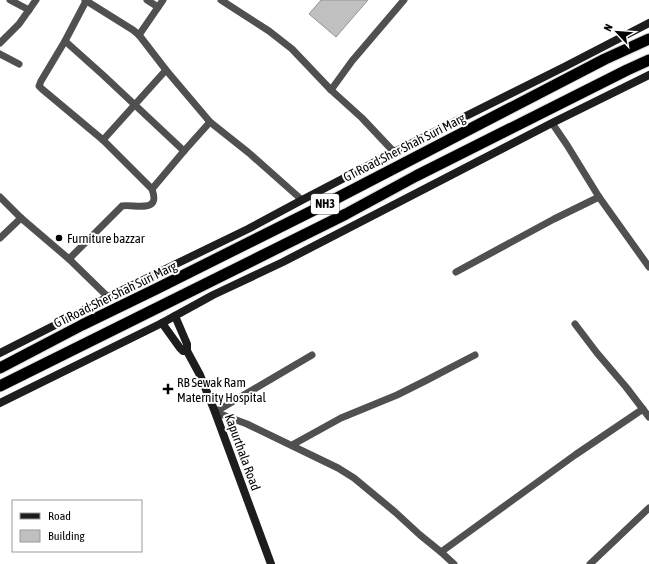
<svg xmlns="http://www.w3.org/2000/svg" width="649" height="564" viewBox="0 0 649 564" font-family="'Asap Condensed',sans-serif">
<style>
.building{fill:#c0c0c0;stroke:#949494}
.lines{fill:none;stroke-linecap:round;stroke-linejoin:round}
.trunk-casing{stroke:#dbdbdb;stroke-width:13}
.minor{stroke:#505050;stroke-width:7}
.secondary{stroke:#1d1d1d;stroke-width:8}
.trunk{stroke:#000;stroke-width:11}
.poi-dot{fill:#000;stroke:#fff;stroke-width:1.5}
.labels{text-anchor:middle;stroke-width:4;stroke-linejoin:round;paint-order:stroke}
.shield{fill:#fff;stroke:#4c4c4c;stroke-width:1}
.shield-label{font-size:12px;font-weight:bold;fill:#000}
.street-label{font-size:13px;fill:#000;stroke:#fff}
.poi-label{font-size:13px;fill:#000;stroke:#fff;text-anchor:start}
</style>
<rect width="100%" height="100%" fill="#fff"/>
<path class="building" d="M321,0H368L336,37L309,14Z"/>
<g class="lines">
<g class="trunk-casing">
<g id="trunk">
<path d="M0,368L82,325L156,289L312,211L605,59L649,39"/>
<path d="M0,386L346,214L416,176L627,70L649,60"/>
</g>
</g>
<g class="minor">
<path d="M10,0L29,10"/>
<path d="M85,0L133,30L139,35L166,70L210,122L249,153L302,200"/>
<path d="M147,0L158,7"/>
<path d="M221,0L269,31L292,49L331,90L362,118L394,152"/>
<path d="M86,1L65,41L41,81L39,86L42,89L103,140L166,70"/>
<path d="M139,35L163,0"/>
<path d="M65,41L103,75L184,151"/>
<path d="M0,43L19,24L36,0"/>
<path d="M0,54L19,64"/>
<path d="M331,90L352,61L404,0"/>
<path d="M552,123L567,145L599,197L649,267"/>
<path d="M103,140L152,189"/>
<path d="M0,197L21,218L69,259L108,297"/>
<path d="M0,238L21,218"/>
<path d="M69,259L122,206C130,204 149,210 153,202C155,199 153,192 152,189L184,151L210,122"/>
<path d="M456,272L554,219L599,197"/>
<path d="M575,324L597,353L626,387L649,417"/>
<path d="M215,412L247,424L338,468L354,478L395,512L420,535L441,552L454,564"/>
<path d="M215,412L312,355"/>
<path d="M292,445L341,418L397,395L427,380L475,355"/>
<path d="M441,552L575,455L643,409"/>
<path d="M590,564L649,508"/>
</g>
<g class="secondary">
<path d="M175,316L187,344V351L200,375L215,412L271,564"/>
<path d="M162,323L180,348L183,351H187"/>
<path d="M0,353L71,317L108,297L248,229L302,200L394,152L564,67L649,23"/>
<path d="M0,403L162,323L213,295L283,262L552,123L649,75"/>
</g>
<use href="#trunk" class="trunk"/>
</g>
<g class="poi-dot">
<circle cx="59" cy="238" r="4"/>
<path d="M166 383h4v4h4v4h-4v4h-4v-4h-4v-4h4z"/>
</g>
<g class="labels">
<rect class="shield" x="311" y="194" width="28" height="20" rx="3"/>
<g class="shield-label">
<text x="325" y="208">NH3</text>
</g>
<g class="street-label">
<text transform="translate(404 147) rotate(-27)" y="5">GT Road;Sher Shah Suri Marg</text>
<text transform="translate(115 294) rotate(-26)" y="5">GT Road;Sher Shah Suri Marg</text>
<text transform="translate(243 452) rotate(70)" y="5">Kapurthala Road</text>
</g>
<g class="poi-label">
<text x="67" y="243">Furniture bazzar</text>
<text x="177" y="387">RB Sewak Ram<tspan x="177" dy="15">Maternity Hospital</tspan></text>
</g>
</g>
<rect x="12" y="500" width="130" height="52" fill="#ffffff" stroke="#999999"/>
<rect x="20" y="513" width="20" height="6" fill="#1d1d1d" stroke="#999999"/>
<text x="48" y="520" font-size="12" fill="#000000">Road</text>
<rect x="20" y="530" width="20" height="12" fill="#c0c0c0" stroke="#999999"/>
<text x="48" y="540" font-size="12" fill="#000000">Building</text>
<g transform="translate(617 32) rotate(296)" stroke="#ffffff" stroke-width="3" paint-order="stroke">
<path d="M0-3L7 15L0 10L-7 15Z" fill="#000000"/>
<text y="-6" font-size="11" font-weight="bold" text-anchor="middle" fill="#000000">N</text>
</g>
</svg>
